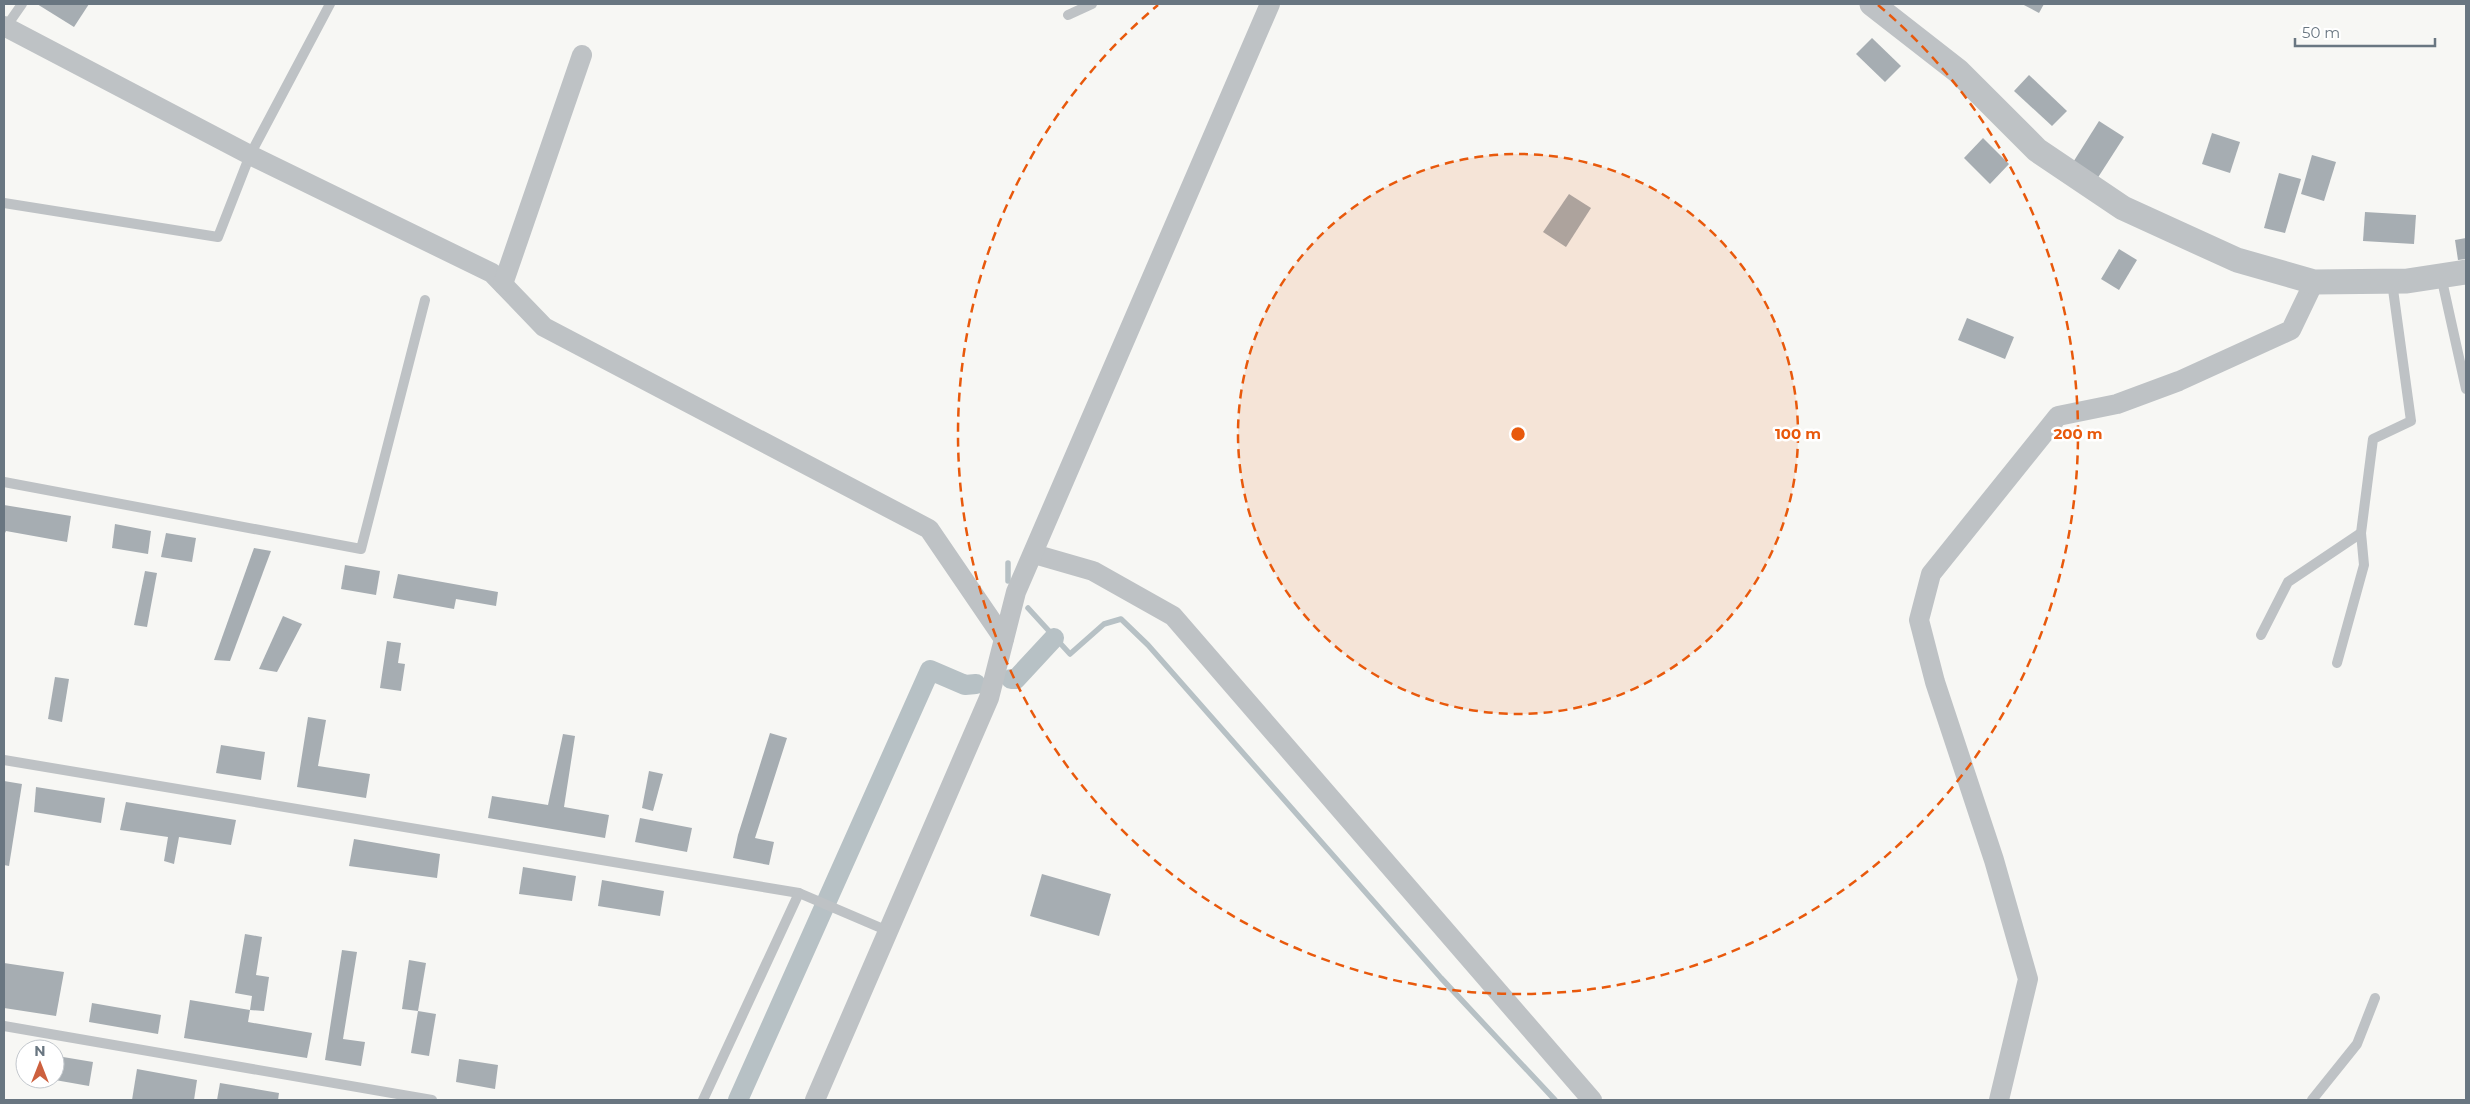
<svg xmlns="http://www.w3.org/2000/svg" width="2470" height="1104" viewBox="0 0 2470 1104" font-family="Montserrat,sans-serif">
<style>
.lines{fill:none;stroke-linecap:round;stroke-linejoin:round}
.stream{stroke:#b7c1c5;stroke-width:5.5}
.canal{stroke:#b7c1c5;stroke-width:20}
.building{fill:#a6adb2}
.service{stroke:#bec2c5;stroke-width:10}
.minor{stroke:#bec2c5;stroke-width:20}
.tertiary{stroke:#bec2c5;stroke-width:25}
.ring{fill:none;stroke:#e8590c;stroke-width:2.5;stroke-dasharray:9 6}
.centre{fill:#e8590c;stroke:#fff;stroke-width:2.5}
.ring-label{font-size:15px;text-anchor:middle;font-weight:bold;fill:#e8590c;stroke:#fff;stroke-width:5;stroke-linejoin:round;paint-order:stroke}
</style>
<rect width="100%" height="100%" fill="#f7f7f4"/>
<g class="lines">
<g class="stream">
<path d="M1008,563V581"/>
<path d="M1028,608L1070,654L1104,624L1121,619L1148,645L1441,978L1555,1100"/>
</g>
<g class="canal">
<path d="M1011,679H1016L1054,638"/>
<path d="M738,1100L930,670L965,685L976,684"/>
</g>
</g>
<g class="building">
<path d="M37,4H89L74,27Z"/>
<path d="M2022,4H2044L2039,13Z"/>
<path d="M1872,38L1901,66L1885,82L1856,54Z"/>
<path d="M2029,75L2067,111L2052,126L2014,91Z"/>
<path d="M2099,121L2124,137L2097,179L2072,164Z"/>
<path d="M2212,133L2240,142L2230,173L2202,164Z"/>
<path d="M1983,138L2009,164L1990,184L1964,158Z"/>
<path d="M2312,155L2336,162L2324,201L2301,194Z"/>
<path d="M2279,173L2301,179L2285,233L2264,228Z"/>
<path d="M1569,194L1591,208L1566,247L1543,232Z"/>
<path d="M2365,212L2416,215L2414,244L2363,241Z"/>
<path d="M2466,238V259L2458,260L2455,240Z"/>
<path d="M2119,249L2137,260L2119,290L2101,279Z"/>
<path d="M1967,318L2014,337L2005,359L1958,340Z"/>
<path d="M4,505L71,516L67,542L6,531L4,535Z"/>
<path d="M115,524L151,531L148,554L112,548Z"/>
<path d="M166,533L196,538L192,562L161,557Z"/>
<path d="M254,548L271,551L230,661L214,660Z"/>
<path d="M345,565L380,571L376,595L341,589Z"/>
<path d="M145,571L157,573L147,627L134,625Z"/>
<path d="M398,574L498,592L496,606L456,599L454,609L393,598Z"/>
<path d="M283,616L302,624L277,672L259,669Z"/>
<path d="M387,641L401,643L398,663L405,664L401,691L380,688Z"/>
<path d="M55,677L69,679L62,722L48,719Z"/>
<path d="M308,717L326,720L318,766L370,774L366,798L297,787Z"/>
<path d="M770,733L787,738L755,838L774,842L769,865L733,858L738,835Z"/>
<path d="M563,734L575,736L564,807L609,815L605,838L488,818L492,796L548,805Z"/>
<path d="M221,745L265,752L261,780L216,773Z"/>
<path d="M649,771L663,774L653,811L642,808Z"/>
<path d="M4,781L22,784L9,866L4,865Z"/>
<path d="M36,787L105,798L101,823L34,812Z"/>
<path d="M126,802L236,820L231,845L179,837L174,864L164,861L168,837L120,830Z"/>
<path d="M640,818L692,828L687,852L635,842Z"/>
<path d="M354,839L440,854L437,878L349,866Z"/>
<path d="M523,867L576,876L572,901L519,894Z"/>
<path d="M1042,874L1111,894L1099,936L1030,916Z"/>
<path d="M602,880L664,891L660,916L598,906Z"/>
<path d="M245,934L262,937L256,975L269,977L264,1011L250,1010L252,996L235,993Z"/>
<path d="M342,950L357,952L343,1039L365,1042L361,1066L325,1060Z"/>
<path d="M409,960L426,963L418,1011L402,1009Z"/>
<path d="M4,963L64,972L56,1016L4,1008Z"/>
<path d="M190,1000L250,1010L248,1022L312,1033L307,1058L184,1038Z"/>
<path d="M92,1003L161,1015L158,1034L89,1022Z"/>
<path d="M418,1011L436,1014L429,1056L411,1053Z"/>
<path d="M57,1056L93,1062L89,1086L55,1080Z"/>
<path d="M459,1059L498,1065L495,1089L456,1082Z"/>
<path d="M137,1069L197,1080L194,1100H132Z"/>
<path d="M220,1083L279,1093L278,1100H217Z"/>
</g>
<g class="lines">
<g class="service">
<path d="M1068,15L1092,4"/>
<path d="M6,27L22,4"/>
<path d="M4,203L218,237L250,155L330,4"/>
<path d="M2441,276L2466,389"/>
<path d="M4,482L361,549L425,300"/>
<path d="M2261,635L2288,582L2361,533"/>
<path d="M2337,663L2364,565L2361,533L2373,439L2411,421L2392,282"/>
<path d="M4,760L799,893L888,931"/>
<path d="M4,1026L432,1100"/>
<path d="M703,1100L799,893"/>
<path d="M2312,1100L2357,1044L2375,998"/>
</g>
<g class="minor">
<path d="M4,26L250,155L492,273L544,327L929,529L1004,639"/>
<path d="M503,284L582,55"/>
<path d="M1034,554L1093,571L1173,616L1592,1100"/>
<path d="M815,1100L989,698L1016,592L1270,4"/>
<path d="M1999,1100L2028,979L1994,860L1935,682L1919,620L1931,574L2058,416L2117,404L2179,381L2291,330L2314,282"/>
</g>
<path class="tertiary" d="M1872,4L1958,71L2037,150L2123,208L2237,260L2314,282L2407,281L2466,272"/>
</g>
<circle cx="1518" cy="434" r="280" fill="#e8590c" fill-opacity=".12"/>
<g class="ring">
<circle cx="1518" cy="434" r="280"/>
<path d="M1878 5A560 560 0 1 1 1158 5"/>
</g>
<circle cx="1518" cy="434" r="8" class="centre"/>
<g class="ring-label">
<text x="1798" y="439">100 m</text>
<text x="2078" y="439">200 m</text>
</g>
<rect width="2470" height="1104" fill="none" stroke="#697681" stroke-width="10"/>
<g transform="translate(40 1064)"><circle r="24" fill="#ffffff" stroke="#c3c8cd"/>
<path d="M0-4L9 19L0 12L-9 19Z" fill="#cd603e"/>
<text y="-8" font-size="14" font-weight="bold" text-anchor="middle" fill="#697681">N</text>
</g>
<path d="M2295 38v8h140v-8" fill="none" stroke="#697681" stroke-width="2.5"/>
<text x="2302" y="38" font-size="15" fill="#697681" stroke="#ffffff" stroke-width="4" paint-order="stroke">50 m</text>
</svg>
